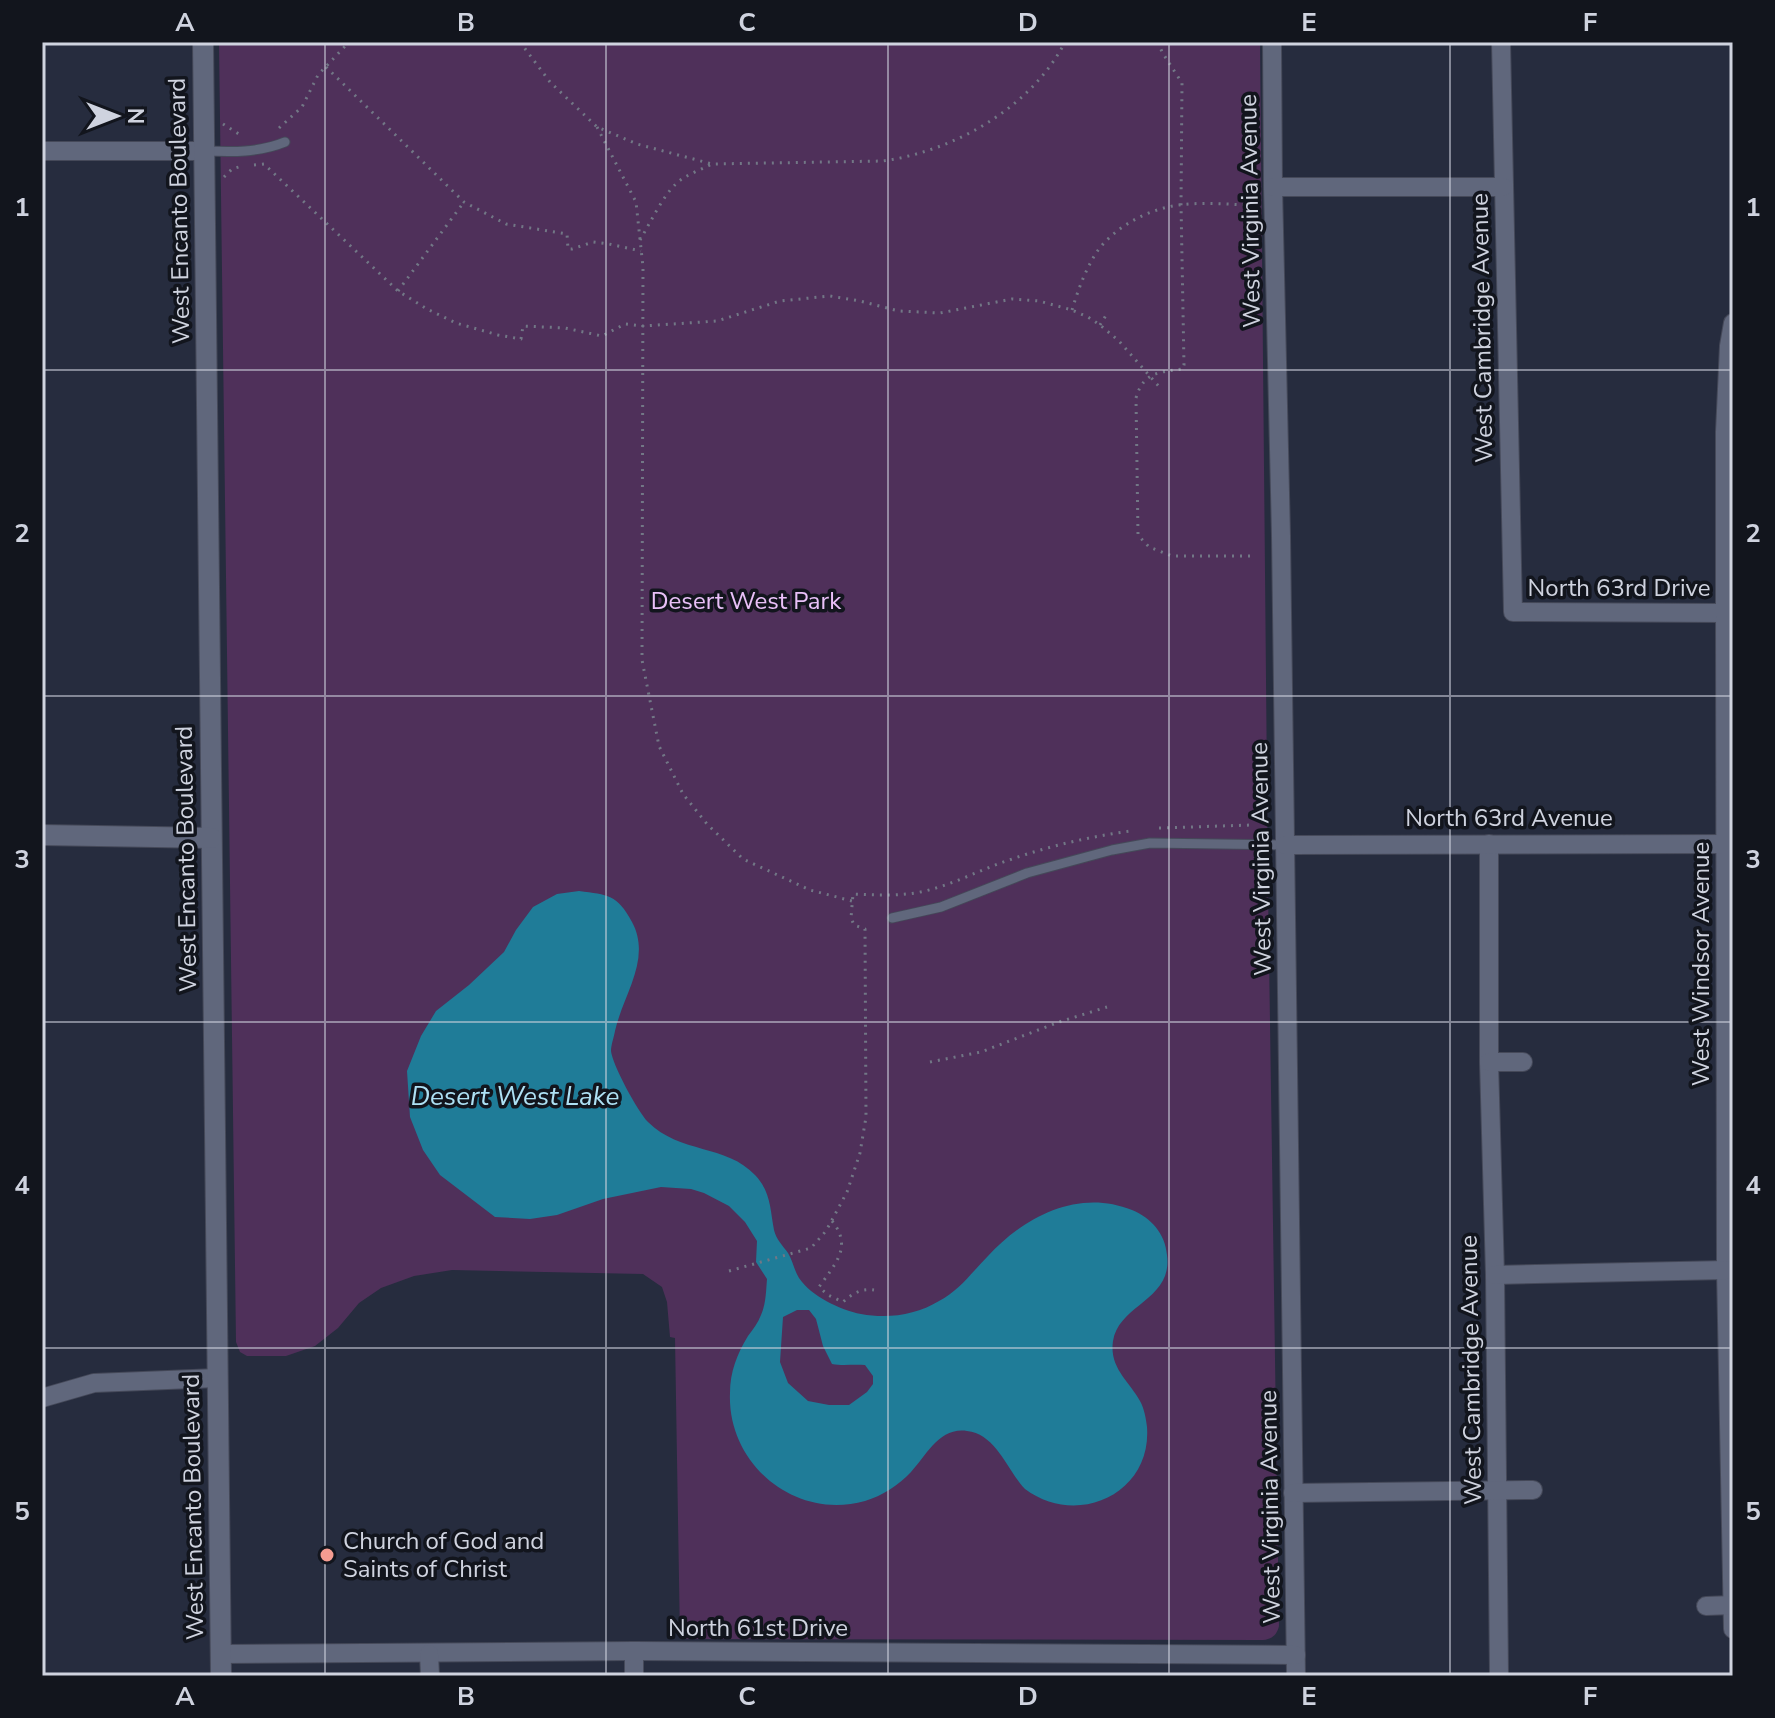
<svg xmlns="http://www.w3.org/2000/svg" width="1775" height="1718" viewBox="0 0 1775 1718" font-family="'Nunito Sans',sans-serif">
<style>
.green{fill:#4f305a}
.water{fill:#1f7c98;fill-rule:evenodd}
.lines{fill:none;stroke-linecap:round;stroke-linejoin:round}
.lane-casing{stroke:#454959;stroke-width:11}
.street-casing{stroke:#454959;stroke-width:20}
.secondary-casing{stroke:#454959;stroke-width:22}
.path{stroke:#727786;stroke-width:3;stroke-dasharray:2 6;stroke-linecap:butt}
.lane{stroke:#60677c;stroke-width:9}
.street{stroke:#60677c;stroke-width:18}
.secondary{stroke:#60677c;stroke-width:20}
.grid{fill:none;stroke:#cfd3df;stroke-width:2;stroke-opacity:0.55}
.poi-dot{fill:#f59c91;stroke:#12151d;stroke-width:3}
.labels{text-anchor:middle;stroke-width:7;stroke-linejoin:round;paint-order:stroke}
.street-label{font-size:24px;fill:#cfd3df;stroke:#12151d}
.park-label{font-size:24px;fill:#e9c0f8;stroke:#12151d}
.poi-label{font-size:24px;fill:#cfd3df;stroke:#12151d;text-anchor:start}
.water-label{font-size:26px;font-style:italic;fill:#aee1f4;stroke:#12151d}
.neatline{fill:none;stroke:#cfd3df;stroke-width:3}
.grid-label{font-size:26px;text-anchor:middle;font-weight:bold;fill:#cfd3df}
</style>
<rect width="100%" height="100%" fill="#262c3e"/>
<path class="green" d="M219,42H1260L1268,889L1279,1626C1277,1635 1272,1639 1263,1640L680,1639L675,1338L670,1337L667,1302L662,1287L643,1274L452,1270L414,1276L381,1288L359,1303L338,1328L315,1346L286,1356H247L240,1352L236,1342Z"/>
<path class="water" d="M579,891C608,895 617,894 632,922C652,959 623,995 615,1031C614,1037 611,1045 611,1051C612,1064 638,1112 648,1122C680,1154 726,1144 755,1175C771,1192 770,1209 774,1230C776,1239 783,1246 788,1253C793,1261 794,1270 799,1278C811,1296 840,1310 861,1314C888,1319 916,1315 939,1301C960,1290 972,1272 988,1256C1024,1217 1078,1188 1132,1210C1151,1218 1165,1233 1167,1255C1173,1300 1119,1304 1113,1341C1109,1368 1129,1381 1140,1401C1144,1408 1146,1418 1147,1427C1152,1494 1077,1528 1025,1489C1007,1470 996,1434 967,1431C939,1427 927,1455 911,1472C899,1485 882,1496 865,1501C795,1521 727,1464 730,1393C730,1372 737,1354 748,1336C753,1329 758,1323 761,1315C766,1304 766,1291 767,1279L756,1262L757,1241L745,1222L729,1206L704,1193L691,1189L661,1187L603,1199L557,1215L530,1219L495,1217L440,1175L423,1150L410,1117L407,1071L421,1036L436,1011L469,985L504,952L516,930L533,907L557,894ZM797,1310H809L816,1319L823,1346L832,1364C843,1366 853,1364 865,1365L873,1376V1384L867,1392L849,1405H829L808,1401L788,1383L780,1362L783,1317Z"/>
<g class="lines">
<g class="lane-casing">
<g id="lane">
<path d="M204,151C232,152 258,153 285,142"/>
<path d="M892,918L941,907L1027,873L1112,850L1150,843L1285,845"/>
</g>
</g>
<g class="street-casing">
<g id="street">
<path d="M1272,42L1273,187L1281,536L1296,1676"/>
<path d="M1501,42L1513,612L1725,613"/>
<path d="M42,151H204"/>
<path d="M1273,187H1503"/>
<path d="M1733,323L1729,346L1725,432V613L1726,1270L1733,1629"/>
<path d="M1489,844V1062L1495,1275L1499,1676"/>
<path d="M1285,845L1733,844"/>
<path d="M1489,1062H1523"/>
<path d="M1495,1275L1726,1270"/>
<path d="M42,1398L94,1383L217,1378"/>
<path d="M1293,1493L1533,1490"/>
<path d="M1706,1606L1733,1605"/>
<path d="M634,1651V1676"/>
<path d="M220,1654L634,1651L1296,1655"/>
<path d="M429,1654L430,1676"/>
</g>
</g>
<g class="secondary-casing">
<g id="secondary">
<path d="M203,42L221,1676"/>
<path d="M42,835L211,838"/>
</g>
</g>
<g class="path">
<path d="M520,42L550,82L597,127L637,144L712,164L883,161C954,151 1031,108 1065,42"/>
<path d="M1158,42L1162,52L1182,83L1181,204L1184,365L1183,369C1160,372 1143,372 1136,398L1138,535L1149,547L1172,556H1252"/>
<path d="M326,67L464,202L506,224L567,234L568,249H572L593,242L609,244L641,251"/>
<path d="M223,124L242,136"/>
<path d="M597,127L636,202L643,267L642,660L659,746L683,794L707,824L743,859L810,890L852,901"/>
<path d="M279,128L302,107L318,75L349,42"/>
<path d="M254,165L264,164L398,291L427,309L456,323L498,335L521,339L523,326L565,328L602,336L625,324L643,326L717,321L780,301L830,296L860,301L899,311L940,313L1012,299L1039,301L1072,310L1088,317L1100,325L1119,341L1162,390"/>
<path d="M224,177L232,169L242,166"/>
<path d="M640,240C651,222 665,190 682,179C691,173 702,169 712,164"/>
<path d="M398,291L464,202"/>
<path d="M1072,310C1078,290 1085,271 1096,253C1114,227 1148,209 1179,205C1201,202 1224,204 1246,205L1248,202"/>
<path d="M1100,325L1108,312"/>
<path d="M1159,828L1251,825"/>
<path d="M930,1062L981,1052L1059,1022L1107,1007"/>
<path d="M832,1221C853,1247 835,1264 819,1287L828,1295L843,1302C852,1294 861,1288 874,1290"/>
<path d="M729,1271L811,1248L826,1231L847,1192L860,1153L866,1117L865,929L854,925L851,918L853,894C874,895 895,896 915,893C945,888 971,874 998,864C1041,848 1086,837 1131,831"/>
</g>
<use href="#lane" class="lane"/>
<use href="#street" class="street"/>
<use href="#secondary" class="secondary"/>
</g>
<path class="grid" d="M325,42V1676M606,42V1676M888,42V1676M1169,42V1676M1450,42V1676M42,370H1733M42,696H1733M42,1022H1733M42,1348H1733"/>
<circle class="poi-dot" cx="327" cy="1555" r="8"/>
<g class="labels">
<g class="street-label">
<text transform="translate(179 211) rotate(-91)" y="8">West Encanto Boulevard</text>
<text transform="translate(1250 211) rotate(-91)" y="8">West Virginia Avenue</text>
<text transform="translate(1482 328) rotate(-91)" y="8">West Cambridge Avenue</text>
<text x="1619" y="596">North 63rd Drive</text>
<text x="1509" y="826">North 63rd Avenue</text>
<text transform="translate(186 859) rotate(-91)" y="8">West Encanto Boulevard</text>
<text transform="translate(1261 859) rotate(-91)" y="8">West Virginia Avenue</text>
<text transform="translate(1701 964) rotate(-90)" y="8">West Windsor Avenue</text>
<text transform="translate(1471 1370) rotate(-91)" y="8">West Cambridge Avenue</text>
<text transform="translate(193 1507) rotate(-91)" y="8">West Encanto Boulevard</text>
<text transform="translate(1270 1507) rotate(-91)" y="8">West Virginia Avenue</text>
<text x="758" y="1636">North 61st Drive</text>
</g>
<g class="park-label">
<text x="746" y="609">Desert West Park</text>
</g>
<g class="poi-label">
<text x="343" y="1549">Church of God and<tspan x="343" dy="28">Saints of Christ</tspan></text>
</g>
<g class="water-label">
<text x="515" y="1105">Desert West Lake</text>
</g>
</g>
<rect width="1775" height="1718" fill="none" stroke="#12151d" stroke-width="88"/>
<g transform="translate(116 116) rotate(90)" stroke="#12151d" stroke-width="6" paint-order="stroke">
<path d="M0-6L14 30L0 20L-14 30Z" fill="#cfd3df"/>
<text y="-12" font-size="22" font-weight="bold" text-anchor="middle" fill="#cfd3df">N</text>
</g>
<rect x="44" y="44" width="1687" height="1630" class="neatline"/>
<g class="grid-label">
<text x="185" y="31">A</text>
<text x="466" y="31">B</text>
<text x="747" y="31">C</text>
<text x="1028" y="31">D</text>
<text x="1309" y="31">E</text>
<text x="1590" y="31">F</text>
<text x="22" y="216">1</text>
<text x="1753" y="216">1</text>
<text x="22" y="542">2</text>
<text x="1753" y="542">2</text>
<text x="22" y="868">3</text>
<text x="1753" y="868">3</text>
<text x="22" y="1194">4</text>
<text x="1753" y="1194">4</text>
<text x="22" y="1520">5</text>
<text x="1753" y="1520">5</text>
<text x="185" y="1705">A</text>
<text x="466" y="1705">B</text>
<text x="747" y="1705">C</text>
<text x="1028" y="1705">D</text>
<text x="1309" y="1705">E</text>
<text x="1590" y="1705">F</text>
</g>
</svg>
